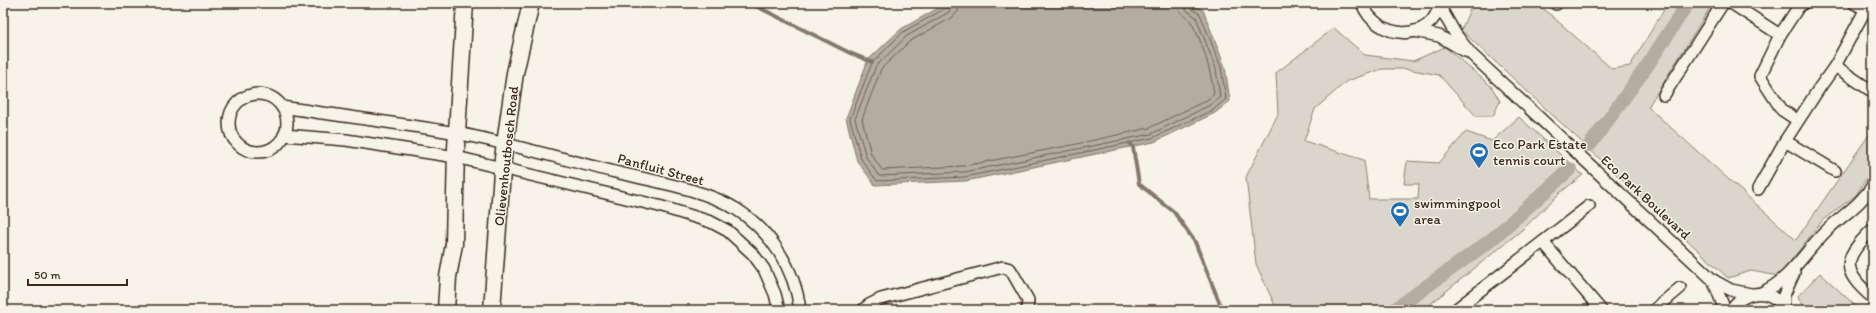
<svg xmlns="http://www.w3.org/2000/svg" width="1876" height="313" viewBox="0 0 1876 313" font-family="Itim,sans-serif">
<style>
.green{fill:#dbd6cb;stroke:#8b8074}
.water{fill:#b4aca0;stroke:#84786c}
.lines{fill:none;stroke-linecap:round;stroke-linejoin:round}
.shore{stroke:#6b5e52;stroke-width:1}
.stream{stroke:#84786c;stroke-width:4}
.canal{stroke:#b4aca0;stroke-width:14}
.minor-casing{stroke:#3b2a1e;stroke-width:14}
.secondary-casing{stroke:#3b2a1e;stroke-width:19}
.minor{stroke:#f7f3e8;stroke-width:11}
.secondary{stroke:#f7f3e8;stroke-width:16}
.labels{text-anchor:middle;stroke-width:3;stroke-linejoin:round;paint-order:stroke}
.poi-label{font-size:14px;fill:#3b2a1e;stroke:#f7f3e8;text-anchor:start}
.street-label{font-size:14px;fill:#3b2a1e;stroke:#f7f3e8}
</style>
<rect width="100%" height="100%" fill="#f7f3e8"/>
<filter id="ink" filterUnits="userSpaceOnUse"><feTurbulence type="fractalNoise" baseFrequency=".025" numOctaves="2"/><feDisplacementMap in="SourceGraphic" scale="8" xChannelSelector="R" yChannelSelector="G"/><feConvolveMatrix kernelMatrix="1 2 1 2 8 2 1 2 1" color-interpolation-filters="sRGB"/></filter>
<g filter="url(#ink)">
<g class="green">
<path d="M1471,3H1537L1612,69L1630,66L1668,3H1713L1648,107L1796,240L1873,129V168L1856,195L1823,220L1779,276L1751,271L1728,278L1461,30L1471,7Z"/>
<path d="M1334,28L1365,55L1413,61L1445,47L1491,86L1500,101L1493,116H1476L1439,75L1407,69H1382L1347,81L1315,109L1304,141L1364,160L1369,199H1418L1419,184H1404L1407,161L1439,163L1466,132L1492,141L1519,117L1583,175L1561,192L1523,229L1423,310H1277L1256,264L1246,177L1278,114L1276,73Z"/>
<path d="M1820,273L1860,310H1804L1798,296Z"/>
</g>
<path class="water" d="M947,3H1190L1203,10L1225,67L1230,101L1215,113L1154,142L966,181L875,185L857,161L846,118L868,60L901,29Z"/>
<g class="lines">
<g class="shore">
<path d="M948,3L946,8L903,32L872,63L850,119L861,159L877,181L965,177L1152,138L1213,110L1226,99L1221,67L1200,14L1190,8L1189,3"/>
<path d="M953,3L949,12L907,36L876,66L855,119L866,157L879,176L965,172L1151,134L1210,105L1220,97L1216,69L1196,17L1186,10L1184,3"/>
<path d="M959,3L958,11L953,17L910,41L881,69L862,119L871,154L882,170L964,166L1072,145L1149,128L1207,100L1214,94C1211,72 1203,42 1191,22C1187,14 1178,17 1178,3"/>
</g>
<g class="stream">
<path d="M750,3L850,53L872,62"/>
<path d="M1130,143L1133,147L1139,184L1174,212L1195,242L1220,304L1221,310"/>
</g>
<g class="canal">
<path d="M1590,145L1647,66L1688,3"/>
<path d="M1394,310L1491,240L1570,169"/>
</g>
<g class="minor-casing">
<g id="minor">
<path d="M1362,3C1376,41 1432,44 1440,3"/>
<path d="M1731,3L1780,35"/>
<path d="M1854,3L1865,9"/>
<path d="M1556,4L1557,3"/>
<path d="M1440,7L1456,35L1471,54L1713,280L1731,290L1751,294"/>
<path d="M1414,31L1439,36L1465,51"/>
<path d="M1835,66L1873,92"/>
<circle cx="258" cy="123" r="29"/>
<path d="M1664,95L1723,3"/>
<path d="M282,107C340,116 398,123 456,133C509,143 562,159 615,172C652,181 704,189 736,209C771,231 795,269 800,310"/>
<path d="M1797,120L1782,110L1760,76L1780,35L1799,6L1804,3"/>
<path d="M284,135L346,140L456,157L659,206L711,222L728,231L753,254L764,269L775,294L779,310"/>
<path d="M1835,171L1785,141L1820,87L1835,66L1869,3"/>
<path d="M1758,189L1785,141"/>
<path d="M1873,229C1844,258 1839,269 1873,298"/>
<path d="M1543,242L1601,310"/>
<path d="M1713,280L1725,310"/>
<path d="M1761,293C1790,280 1803,254 1825,232C1842,215 1860,206 1873,185"/>
<path d="M1784,308V295L1794,273"/>
<path d="M863,310L869,305L881,299L1003,267L1010,269L1012,272L1028,300L1027,310"/>
<path d="M1455,310L1589,206"/>
<path d="M1654,310L1680,288"/>
<path d="M1731,310C1743,289 1773,287 1784,310"/>
</g>
</g>
<g class="secondary-casing">
<g id="secondary">
<path d="M446,310L448,277L454,244L456,148L465,3"/>
<path d="M492,310L503,158L515,73L531,3"/>
</g>
</g>
<use href="#minor" class="minor"/>
<use href="#secondary" class="secondary"/>
</g>
</g>
<defs>
<g id="stadium-pin" transform="scale(1)"><path d="M0 17L-7.5 6A9.5 9.5 0 1 1 7.5 6Z" fill="#1f6fb2" stroke="#f7f3e8"/><path d="M0-5a6.5 5 0 1 0 0 10a6.5 5 0 1 0 0-10ZM-3.5-1.8h7v3.6h-7Z" fill="#fff"/></g>
</defs>
<g fill-rule="evenodd">
<use href="#stadium-pin" x="1479" y="152"/>
<use href="#stadium-pin" x="1400" y="211"/>
</g>
<g class="labels">
<g class="poi-label">
<text x="1493" y="149">Eco Park Estate<tspan x="1493" dy="16">tennis court</tspan></text>
<text x="1414" y="208">swimmingpool<tspan x="1414" dy="16">area</tspan></text>
</g>
<g class="street-label">
<text transform="translate(506 156) rotate(-84)" y="5">Olievenhoutbosch Road</text>
<text transform="translate(661 169) rotate(15)" y="5">Panfluit Street</text>
<text transform="translate(1646 197) rotate(43)" y="5">Eco Park Boulevard</text>
</g>
</g>
<rect width="1876" height="313" fill="none" stroke="#f7f3e8" stroke-width="16"/>
<rect x="8" y="8" width="1860" height="297" fill="none" stroke="#3b2a1e" stroke-width="1.5" filter="url(#ink)"/>
<path d="M28 279v6h99v-6" fill="none" stroke="#3b2a1e" stroke-width="2"/>
<text x="34" y="279" font-size="12" fill="#3b2a1e" stroke="#f7f3e8" stroke-width="3" paint-order="stroke">50 m</text>
</svg>
